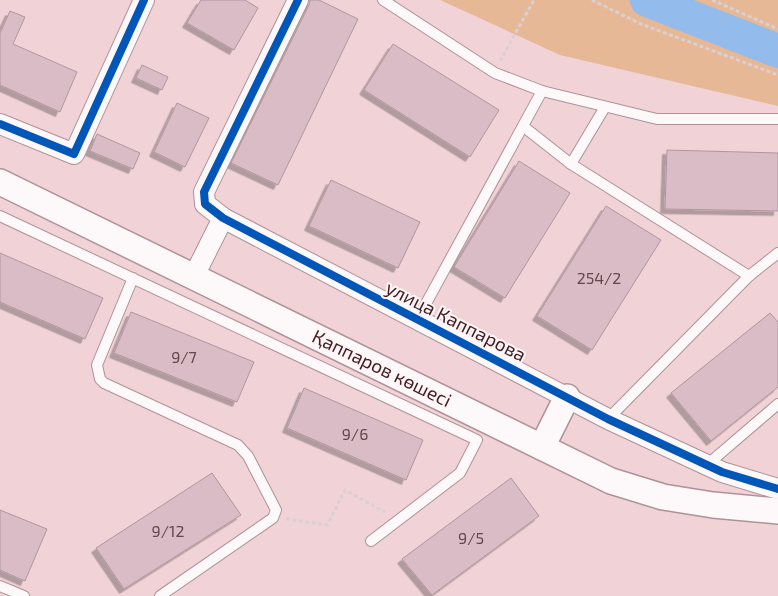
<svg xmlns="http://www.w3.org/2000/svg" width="778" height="596" viewBox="0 0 778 596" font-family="'Exo 2',sans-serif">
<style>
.green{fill:#e6b896}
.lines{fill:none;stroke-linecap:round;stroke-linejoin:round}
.river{stroke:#93bbeb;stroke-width:34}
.building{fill:#d9bcc6;stroke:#b1969f;filter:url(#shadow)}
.service-casing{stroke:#ae9297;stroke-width:12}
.minor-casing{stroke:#ae9297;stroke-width:22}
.tertiary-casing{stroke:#ae9297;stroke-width:28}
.path{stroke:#dad0d2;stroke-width:3;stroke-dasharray:4 2.5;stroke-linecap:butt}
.service{stroke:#fdf8f9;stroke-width:10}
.minor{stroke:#fdf8f9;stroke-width:20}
.tertiary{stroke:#fdf8f9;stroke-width:25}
.cycleway-casing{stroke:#fff5f6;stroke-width:11}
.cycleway{stroke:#0057b8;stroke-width:8}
.labels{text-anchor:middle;stroke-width:4;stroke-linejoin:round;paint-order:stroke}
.number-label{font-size:16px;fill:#66464d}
.street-label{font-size:19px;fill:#401e25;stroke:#fff5f6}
</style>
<defs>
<filter id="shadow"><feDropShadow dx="-4.5" dy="4.5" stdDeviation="0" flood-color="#0004"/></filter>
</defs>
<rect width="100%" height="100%" fill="#f1d3d7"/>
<path class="green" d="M440,0H778V106L560,55Z"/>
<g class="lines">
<path class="river" d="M647,0L778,51"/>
</g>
<g class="building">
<path d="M201,0H245L258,8L234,50L187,23Z"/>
<path d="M310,0H319L358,19L278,185L231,163L309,5Z"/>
<path d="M10,11L25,17L13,44L77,72L60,112L0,85V33Z"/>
<path d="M393,44L499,110L470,157L364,90Z"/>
<path d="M142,65L168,77L162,90L136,78Z"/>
<path d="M177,103L209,118L185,167L154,152Z"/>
<path d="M97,134L140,153L133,169L90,151Z"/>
<path d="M667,150L778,153V211L665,209Z"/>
<path d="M519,161L570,193L505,298L454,267Z"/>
<path d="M331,180L420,222L398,268L309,226Z"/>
<path d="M606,206L661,240L592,350L537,316Z"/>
<path d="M0,253L103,298L85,339L0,302Z"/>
<path d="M131,312L254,362L237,402L114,353Z"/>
<path d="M770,313L778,322V387L711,441L671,393Z"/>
<path d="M304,388L423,440L406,480L287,428Z"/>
<path d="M212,473L241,515L124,589L96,548Z"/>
<path d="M511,478L539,516L432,595L402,559Z"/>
<path d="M0,510L47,529L25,581L0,570Z"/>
</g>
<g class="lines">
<g class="service-casing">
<g id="service">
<path d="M383,0L495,73L542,91L657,119H778"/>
<path d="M524,127L571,164L749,276"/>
<path d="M571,164L605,107"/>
<path d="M0,216L477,440L460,473L371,541"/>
<path d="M133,278L97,365L100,379L104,383L238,445L248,456L276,510L273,518L160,596"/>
<path d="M417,320L542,91"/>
<path d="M608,419L749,276L778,253"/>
<path d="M708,464L778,404"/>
<path d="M0,586L24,596"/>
</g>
</g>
<g class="minor-casing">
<g id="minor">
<path d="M298,0L204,192L205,204L223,218L608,419L722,472L778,489"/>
<path d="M0,124L74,154L144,0"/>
<path d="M194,276L223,218"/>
</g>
</g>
<g class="tertiary-casing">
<g id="tertiary">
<path d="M0,182L611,481L663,497L713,505L778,511"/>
<path d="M542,447L567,397"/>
</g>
</g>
<g class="path">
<path d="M592,0L641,24L778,75"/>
<path d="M712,0L778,29"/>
<path d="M500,61L534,0"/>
<path d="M286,519L327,525L345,490L385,512"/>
</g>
<use href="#service" class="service"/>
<use href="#minor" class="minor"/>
<use href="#tertiary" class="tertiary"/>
<g class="cycleway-casing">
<g id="cycleway">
<path d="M298,0L204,192L205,204L223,218L608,419L722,472L778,489"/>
<path d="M0,124L74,154L144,0"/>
</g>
</g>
<use href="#cycleway" class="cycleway"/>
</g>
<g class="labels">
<g class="number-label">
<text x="599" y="284">254/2</text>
<text x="184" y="363">9/7</text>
<text x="355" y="440">9/6</text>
<text x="168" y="537">9/12</text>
<text x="471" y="544">9/5</text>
</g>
<g class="street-label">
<text transform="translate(456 321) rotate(27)" y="7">улица Каппарова</text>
<text transform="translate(382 368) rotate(26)" y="7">Қаппаров көшесі</text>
</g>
</g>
</svg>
